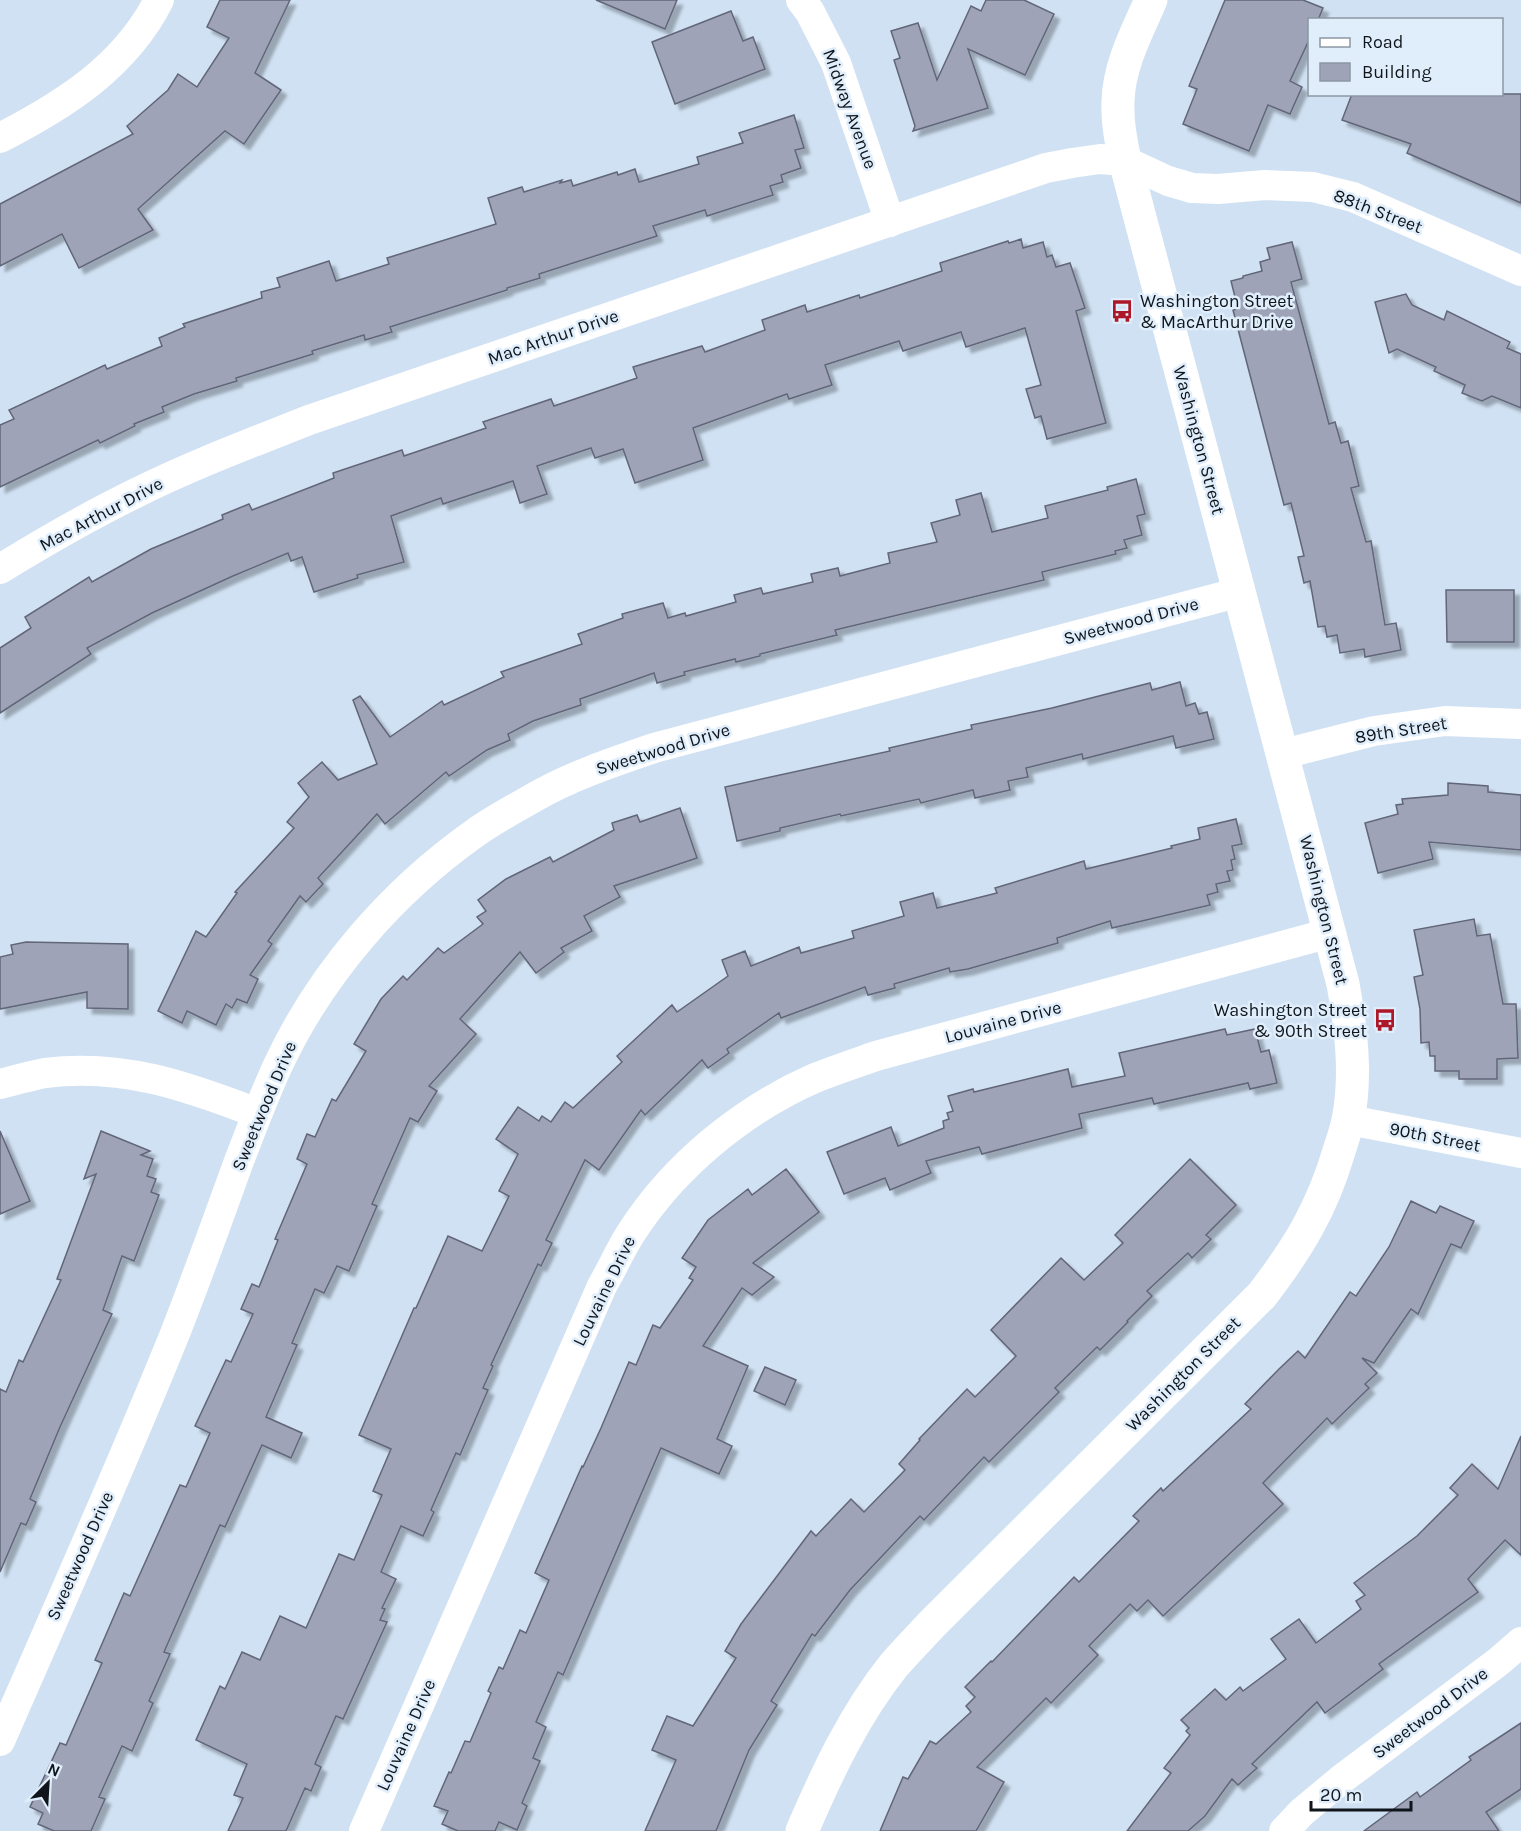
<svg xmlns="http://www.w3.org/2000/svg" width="1521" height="1831" viewBox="0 0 1521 1831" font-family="Karla,sans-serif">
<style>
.building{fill:#9ea3b7;stroke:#626679;stroke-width:1.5;filter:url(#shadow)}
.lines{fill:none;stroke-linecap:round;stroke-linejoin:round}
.minor{stroke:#fff;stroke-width:30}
.tertiary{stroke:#fff;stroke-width:33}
.labels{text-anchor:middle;stroke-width:5;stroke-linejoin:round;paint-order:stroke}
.street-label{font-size:18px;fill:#0f151b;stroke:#e0eefc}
.poi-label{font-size:18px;fill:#0f151b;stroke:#e0eefc;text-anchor:start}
</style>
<defs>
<filter id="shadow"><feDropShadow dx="5.5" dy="5.5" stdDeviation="1.5" flood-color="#0004"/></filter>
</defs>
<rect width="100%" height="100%" fill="#d0e1f3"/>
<g class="building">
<path d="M220,0H290L255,73L281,90L244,144L225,131L138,209L153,230L79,268L62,234L0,266V204L133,134L127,126L168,90L178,74L197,87L229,38L207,27Z"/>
<path d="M596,0H677L665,29Z"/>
<path d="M986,0H1024L1054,14L1025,75L968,49L988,108L913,131L915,126L894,60L900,58L891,31L918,23L937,80L971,6L981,11Z"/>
<path d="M1225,0H1303L1323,8L1318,20H1310V38L1290,81L1302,87L1290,114L1268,105L1249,151L1183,124L1197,89L1189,86Z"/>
<path d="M731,11L743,41L753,37L765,69L675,104L652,42Z"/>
<path d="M1352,94H1521V203L1407,153L1411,144L1342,120Z"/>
<path d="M794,115L804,148L795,150L801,168L781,175L783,182L770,186L773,195L707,216L705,210L653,226L657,236L539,274L540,278L507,288V290L390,327L392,332L365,340L364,335L312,351L313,354L236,378L237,381L194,394L162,407L164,412L134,424L135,426L100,443L98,440L0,487V425L14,419L9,410L105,365L107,369L162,346L159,338L185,327L183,324L262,298L261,292L280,287L277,278L329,261L336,281L389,264L387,258L496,224L488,198L522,187L524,192L562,180L560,183L571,180L573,186L617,172L618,175L635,169L639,182L699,164L697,157L743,143L739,133Z"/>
<path d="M1021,239L1023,248L1043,242L1047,257L1052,255L1056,267L1070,263L1085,308L1076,311L1106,423L1047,439L1041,416L1035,418L1026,389L1041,385L1025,328L966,347L961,332L903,351L899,341L825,365L832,385L789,399L787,394L693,428L703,460L635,483L623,449L595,458L591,448L537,466L547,494L520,503L513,481L443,504L441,498L391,516L404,562L357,575L358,578L314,592L302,557L291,561L288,553L233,576L152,613L87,648L91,654L0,713V648L31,628L25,617L89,577L92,582L151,549L223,519L222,515L249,504L252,510L334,478L333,473L402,450L404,456L486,428L483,422L551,399L554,406L637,378L633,367L702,346L705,352L765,330L762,320L805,305L807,312L859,295L860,298L942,271L940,263L1008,241L1009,243Z"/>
<path d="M1292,242L1302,279L1291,282L1329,424L1335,422L1341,443L1348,441L1359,486L1351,488L1366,542L1371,541L1385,625L1396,623L1401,650L1365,657L1364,649L1340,653L1337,635L1327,637L1325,626L1318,627L1310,581L1304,583L1298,557L1304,556L1291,503L1284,505L1233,310L1238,309L1231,281L1243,278V276L1262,271L1260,262L1270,259L1267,248Z"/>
<path d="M1406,294L1412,305L1444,320L1447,311L1510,342L1507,348L1521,354V408L1492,396L1482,401L1462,393L1465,385L1434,371L1436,367L1397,349L1389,353L1375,302Z"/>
<path d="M1136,479L1145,514L1137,516L1142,535L1124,540L1127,548L1115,551L1116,554L1042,572L1044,580L835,630L837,635L760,654V656L736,662L735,659L684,672L685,675L657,683L654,673L580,699L581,705L533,721L508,734L510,740L487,750L449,776L446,772L385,824L377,814L318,878L323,884L306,902L300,896L268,941L272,944L250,975L258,979L247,1003L237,999L232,1008L226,1004L216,1025L187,1011L182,1023L158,1011L196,931L206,937L237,893L235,892L294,828L287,822L309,797L298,783L322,762L338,780L377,764L353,700L360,696L390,737L442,701L444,705L504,677L501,672L582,644L578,634L623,618L622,614L663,603L668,618L685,613L686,616L736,602L734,595L761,588L763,594L813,582L811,574L838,568L840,576L890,563L888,553L937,542L931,523L960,515L956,500L981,493L992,532L1048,518L1045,506L1108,490L1107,487Z"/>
<path d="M1446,590H1514V642H1447Z"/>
<path d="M1180,682L1186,706L1195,703L1199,714L1207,712L1214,739L1176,748L1173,736L1083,759L1082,754L1026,768L1028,777L1008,781L1010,790L975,798L973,790L921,803L919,799L841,816L840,814L780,828V831L737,841L725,787L890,751L889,748L972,729L971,725L1052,708L1150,683L1152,690Z"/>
<path d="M1448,783L1488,786V792L1521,795V850L1429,842L1433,859L1378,873L1365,823L1398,814L1396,805L1403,804L1402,799L1448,795Z"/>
<path d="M680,808L697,858L614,886L620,897L584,916L592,931L561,948L564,952L536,973L520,952L460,1019L476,1034L429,1086L437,1091L418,1122L410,1118L372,1204L377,1206L349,1271L337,1266L324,1293L315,1289L292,1343L297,1345L266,1417L302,1433L291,1458L262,1445L225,1527L220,1525L164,1652L170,1654L149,1701L153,1703L132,1751L122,1746L99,1797L105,1799L91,1831H54L38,1824L43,1813L30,1807L60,1743L66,1745L102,1663L95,1660L124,1593L130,1596L180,1485L186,1487L210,1433L195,1426L226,1360L231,1362L253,1314L241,1309L252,1284L259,1287L278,1240L275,1239L307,1164L297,1159L307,1134L315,1137L332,1099L336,1101L366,1051L354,1044L381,999L403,976L407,980L438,948L444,953L483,924L477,917L486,911L478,900L506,879L550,857L553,862L614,830L612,823L637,815L640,822Z"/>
<path d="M1236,819L1242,844L1232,846L1235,859L1231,860L1233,870L1227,871L1230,881L1216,884L1218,892L1207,895L1210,905L1112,928L1110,921L1057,938L1058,943L968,969L950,972L949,968L894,984L895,988L868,995L865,987L781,1018L779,1013L727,1049L729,1053L708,1068L702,1060L645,1115L641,1110L599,1170L585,1160L546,1240L552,1243L541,1266L538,1264L491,1365L493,1366L483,1388L488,1390L460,1455L456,1453L431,1510L434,1512L423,1536L401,1526L381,1572L396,1579L382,1608L385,1609L380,1620L387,1622L343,1719L336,1716L315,1764L321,1767L311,1791L305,1788L286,1831H228L243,1798L234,1795L247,1764L196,1740L220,1686L225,1689L242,1652L260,1660L280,1616L306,1628L339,1554L354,1560L382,1495L373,1491L391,1449L359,1435L414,1308H416L448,1236L482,1251L509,1196L499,1191L518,1154L496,1139L518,1107L539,1121L542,1116L551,1122L565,1102L573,1108L622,1062L617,1056L672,1005L677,1012L728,976L722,960L745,951L751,966L799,947L801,953L854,938L852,931L904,916L900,902L933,893L937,908L997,893L995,888L1084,861L1086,869L1172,848L1171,846L1200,839L1198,828Z"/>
<path d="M1474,919L1477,936L1490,934L1503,1004H1516L1518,1058L1497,1059V1079H1459V1071H1435V1056H1430L1429,1042L1421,1043L1420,1009L1414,977L1423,975L1414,930Z"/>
<path d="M26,942L128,944V1009L87,1008V992L0,1009V957L13,954L11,945Z"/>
<path d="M1225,1029L1227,1035L1255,1029L1261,1052L1269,1050L1277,1083L1250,1089L1248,1083L1154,1104L1152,1098L1079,1114L1082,1128L982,1154L979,1147L926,1161L931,1173L890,1190L885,1178L844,1194L827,1152L891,1127L898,1146L944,1128L943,1121L949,1119L947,1113L953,1111L948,1096L973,1089L974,1092L1068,1069L1072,1087L1125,1076L1119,1053Z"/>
<path d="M0,1131L30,1201L0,1214Z"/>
<path d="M101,1131L150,1151L141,1155L153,1159L147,1176L156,1179L151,1192L159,1195L134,1261L122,1256L103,1310L112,1314L60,1427L30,1499L36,1502L26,1525L21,1523L0,1572V1389L6,1392L19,1360L23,1362L61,1280L57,1279L96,1174L84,1179Z"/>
<path d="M1190,1159L1236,1205L1206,1235L1211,1239L1192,1258L1188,1253L1147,1291L1152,1296L1127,1321L1128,1322L1100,1350L1097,1347L1055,1388L1059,1392L989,1462L984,1457L924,1520L920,1516L850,1590L815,1636L812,1634L771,1701L777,1705L749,1750L716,1831H645L676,1760L652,1750L667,1716L693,1726L736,1658L725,1651L741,1624L811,1531L816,1536L851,1499L864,1512L905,1470L899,1464L920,1440L919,1439L967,1389L975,1397L1016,1356L991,1330L1061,1258L1084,1280L1123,1243L1115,1235Z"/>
<path d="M786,1169L819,1212L753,1263L774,1277L752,1295L742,1288L703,1346L748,1366L717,1439L732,1446L719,1474L661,1448L563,1675L558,1672L536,1722L546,1727L533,1758L540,1761L522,1803L527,1806L517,1830L499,1822L495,1831H458L442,1824L448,1811L434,1806L449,1772L451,1773L465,1741L470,1742L491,1693L488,1691L499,1667L503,1669L520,1630L526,1633L549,1580L535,1573L582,1466L583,1467L601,1428L629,1362L636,1365L653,1325L660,1328L693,1280L689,1278L696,1267L682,1258L708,1220L748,1189L752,1195Z"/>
<path d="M1411,1201L1436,1213L1440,1206L1474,1221L1461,1248L1451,1244L1418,1314L1411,1309L1374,1363L1362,1358L1377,1373L1365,1384L1369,1388L1332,1424L1327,1418L1263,1483L1283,1504L1163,1616L1148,1600L1137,1611L1130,1604L1089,1646L1098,1655L1051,1703L1046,1698L977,1767L1004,1782L976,1831H880L903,1777L908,1779L930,1741L936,1744L971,1712L966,1706L975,1697L965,1687L991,1661L992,1662L1074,1577L1079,1582L1139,1521L1133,1516L1161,1488L1163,1491L1251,1409L1245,1404L1279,1369L1298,1351L1305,1358L1350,1292L1356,1296L1389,1247Z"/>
<path d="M765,1367L796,1380L785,1405L754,1391Z"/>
<path d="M1521,1436V1555L1505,1540L1468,1579L1478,1592L1379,1664L1383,1669L1325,1713L1317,1702L1252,1764L1257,1768L1238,1785L1232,1779L1205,1816L1188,1831H1127L1171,1773L1164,1768L1190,1735L1186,1731L1189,1728L1181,1720L1215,1689L1226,1700L1240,1687L1243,1691L1286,1659L1271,1639L1299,1619L1316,1643L1361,1609L1356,1601L1365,1595L1354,1583L1417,1536L1458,1495L1450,1488L1472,1464L1498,1489Z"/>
<path d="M1521,1723V1789L1486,1812L1499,1831H1364L1417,1792L1420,1797L1471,1760L1469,1757Z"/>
</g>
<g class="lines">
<g class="minor">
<path d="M801,0L810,12L836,63L890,222"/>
<path d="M0,138C64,105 125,67 159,0"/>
<path d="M0,569C44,542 89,516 136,493C192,465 251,443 309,420L1046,168L1072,163L1100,159L1125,161L1168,181L1192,188L1218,189L1265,185L1313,187L1353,197L1521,271"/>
<path d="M1283,754L1374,731L1445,721L1521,724"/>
<path d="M0,1084C15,1080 30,1076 45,1073C122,1063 187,1086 257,1113"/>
<path d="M1349,1120L1521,1153"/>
<path d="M0,1741C59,1606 119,1472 174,1336C197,1278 218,1219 239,1161C252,1128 264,1095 279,1063C322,972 393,891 475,833C493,820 514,809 533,798C571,776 613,762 654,748L1240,592"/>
<path d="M364,1831L602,1286C612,1269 620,1250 631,1233C674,1166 742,1110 815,1078C835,1070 856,1063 876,1056L1330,933"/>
<path d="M1284,1831L1302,1812L1343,1778L1498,1662L1521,1642"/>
</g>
<path class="tertiary" d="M802,1831C827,1773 854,1715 894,1665C906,1651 919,1638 932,1624L1262,1295C1298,1248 1322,1209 1339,1151C1342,1141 1346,1131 1348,1120C1357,1076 1351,1028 1343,984L1125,161C1121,141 1117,121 1118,101C1119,65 1137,32 1151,0"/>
</g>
<defs>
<g id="bus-bare" transform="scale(1.8)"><path d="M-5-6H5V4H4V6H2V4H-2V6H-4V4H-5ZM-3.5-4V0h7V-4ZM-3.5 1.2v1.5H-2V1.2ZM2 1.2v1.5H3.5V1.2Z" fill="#ac1827" stroke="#e0eefc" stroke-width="2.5" paint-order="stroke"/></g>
</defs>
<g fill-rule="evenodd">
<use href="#bus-bare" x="1122" y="311"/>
<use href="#bus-bare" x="1385" y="1020"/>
</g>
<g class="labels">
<g class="street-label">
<text transform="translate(850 109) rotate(70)" y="6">Midway Avenue</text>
<text transform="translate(1378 211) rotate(21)" y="6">88th Street</text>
<text transform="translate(553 337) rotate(-19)" y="6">Mac Arthur Drive</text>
<text transform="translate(1199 440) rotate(75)" y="6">Washington Street</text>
<text transform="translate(101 514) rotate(-28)" y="6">Mac Arthur Drive</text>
<text transform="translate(1131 621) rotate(-15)" y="6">Sweetwood Drive</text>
<text transform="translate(1401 730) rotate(-9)" y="6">89th Street</text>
<text transform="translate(663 749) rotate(-17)" y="6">Sweetwood Drive</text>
<text transform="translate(1324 910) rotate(76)" y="6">Washington Street</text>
<text transform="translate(1003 1022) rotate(-15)" y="6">Louvaine Drive</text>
<text transform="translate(264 1106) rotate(-67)" y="6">Sweetwood Drive</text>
<text transform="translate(1435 1137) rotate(11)" y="6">90th Street</text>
<text transform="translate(604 1291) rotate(-64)" y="6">Louvaine Drive</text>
<text transform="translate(1183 1374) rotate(-45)" y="6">Washington Street</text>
<text transform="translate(80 1556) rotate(-66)" y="6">Sweetwood Drive</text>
<text transform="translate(1430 1713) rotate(-37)" y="6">Sweetwood Drive</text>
<text transform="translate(406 1735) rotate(-66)" y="6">Louvaine Drive</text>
</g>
<g class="poi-label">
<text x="1140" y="307">Washington Street<tspan x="1140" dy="21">&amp; MacArthur Drive</tspan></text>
<text x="1367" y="1016" text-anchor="end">Washington Street<tspan x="1367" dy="21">&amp; 90th Street</tspan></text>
</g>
</g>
<rect x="1308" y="18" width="195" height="78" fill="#e0eefc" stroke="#8c97a2" stroke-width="1.5"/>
<rect x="1320" y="38" width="30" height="9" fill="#ffffff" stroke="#8c97a2" stroke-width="1.5"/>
<text x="1362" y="48" font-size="18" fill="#0f151b">Road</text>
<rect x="1320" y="63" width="30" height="18" fill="#9ea3b7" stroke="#8c97a2" stroke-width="1.5"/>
<text x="1362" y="78" font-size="18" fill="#0f151b">Building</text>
<g transform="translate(48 1783) rotate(24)" stroke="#e0eefc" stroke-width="4.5" paint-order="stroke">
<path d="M0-4.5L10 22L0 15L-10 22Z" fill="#0f151b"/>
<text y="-9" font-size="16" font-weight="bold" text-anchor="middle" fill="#0f151b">N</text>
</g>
<path d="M1311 1801v9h100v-9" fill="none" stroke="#0f151b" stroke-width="3"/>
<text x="1320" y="1801" font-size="18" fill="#0f151b" stroke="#e0eefc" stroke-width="4.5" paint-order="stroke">20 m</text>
</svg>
